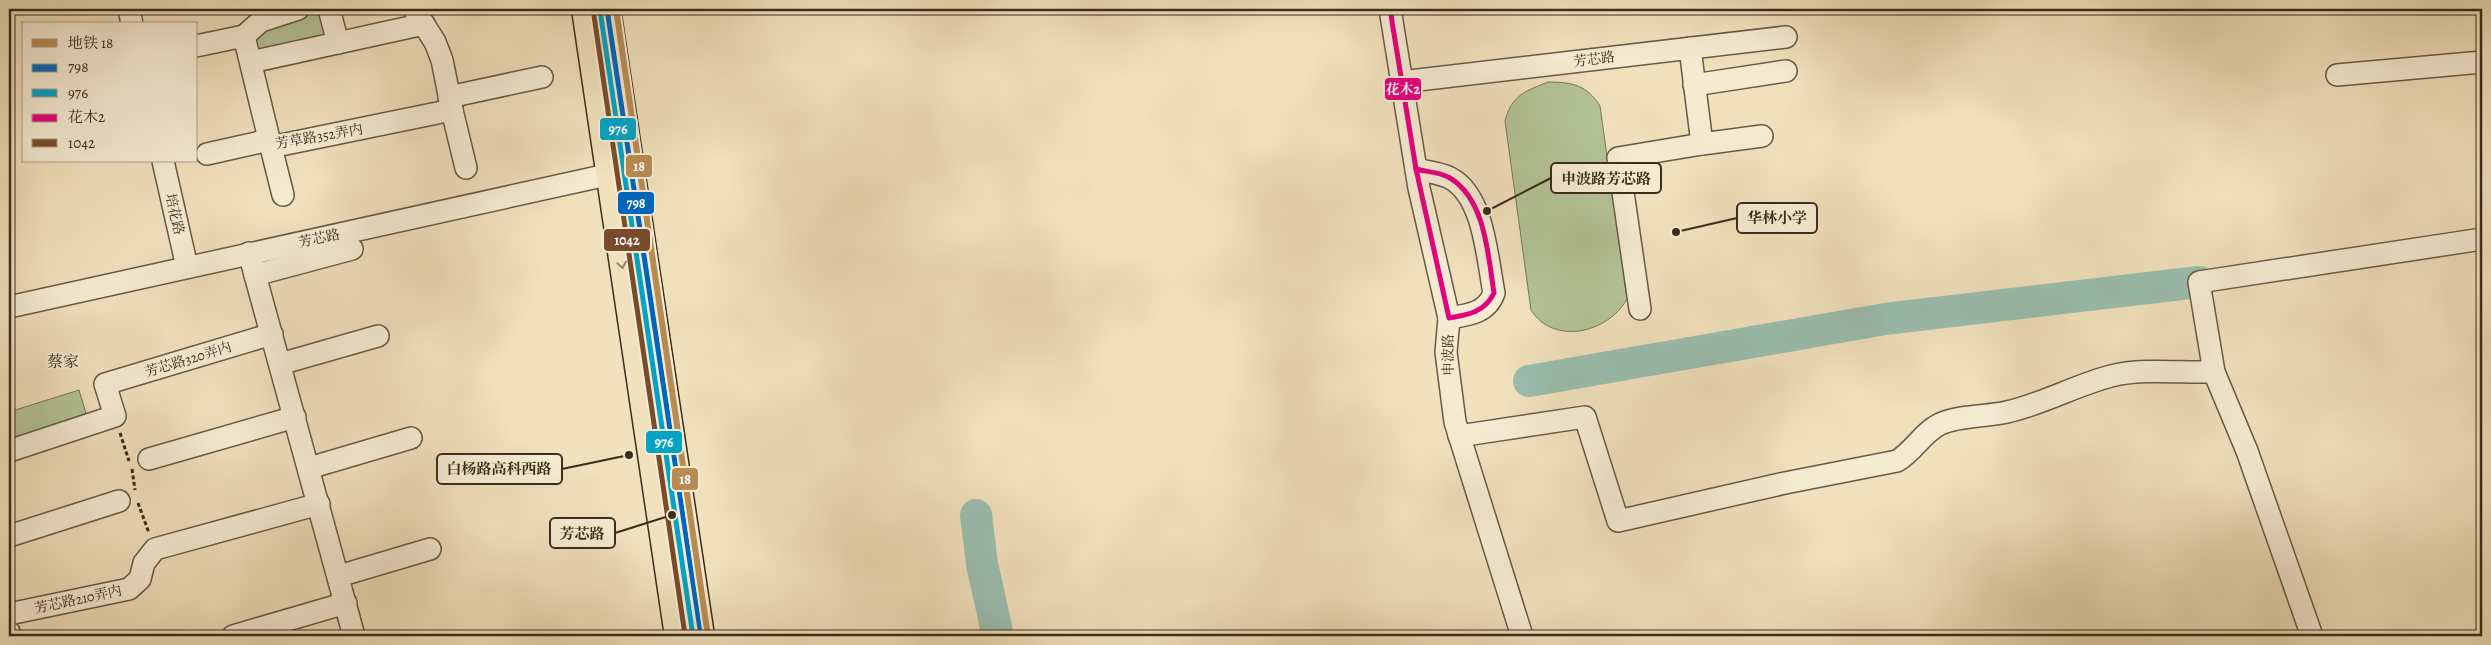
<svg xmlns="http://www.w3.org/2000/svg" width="2491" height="645" viewBox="0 0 2491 645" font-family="Alegreya,'Noto Serif SC',serif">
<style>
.grass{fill:#b3c396;stroke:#767859}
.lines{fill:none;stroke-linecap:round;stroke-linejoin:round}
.river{stroke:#9abdaf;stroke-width:32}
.minor-casing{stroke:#675a44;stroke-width:24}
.major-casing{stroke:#392d1c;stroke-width:29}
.path{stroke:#392d1c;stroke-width:3;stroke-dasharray:4 2.5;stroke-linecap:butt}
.minor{stroke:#f5ebd3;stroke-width:21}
.major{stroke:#f0e0bc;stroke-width:26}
.bus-1-casing{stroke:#f5ebd3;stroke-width:9}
.bus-2-casing{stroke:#f5ebd3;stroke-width:9}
.bus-3-casing{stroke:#f5ebd3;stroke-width:9}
.bus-4-casing{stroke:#f5ebd3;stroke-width:9}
.bus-1{stroke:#0065bd;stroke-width:5}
.bus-2{stroke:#03a3c5;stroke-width:5}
.bus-3{stroke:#e5007d;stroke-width:5}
.bus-4{stroke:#7a4b2a;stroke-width:5}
.metro-1-casing{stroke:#f5ebd3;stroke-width:10}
.metro-1{stroke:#b78c53;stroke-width:6}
.oneway{stroke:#94866c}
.labels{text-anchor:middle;stroke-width:4;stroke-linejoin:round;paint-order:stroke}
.street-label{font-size:14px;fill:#392d1c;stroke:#f5ebd3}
.quarter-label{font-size:16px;fill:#392d1c;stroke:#f5ebd3}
.leader{fill:none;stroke:#392d1c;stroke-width:2}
.callout-dot{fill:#392d1c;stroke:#f5ebd3;stroke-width:2}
.callout{fill:#f5ebd3;stroke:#392d1c;stroke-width:2}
.callout-label{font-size:15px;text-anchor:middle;font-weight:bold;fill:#392d1c}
.line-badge{stroke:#f5ebd3;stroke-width:2}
.badge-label{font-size:14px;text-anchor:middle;font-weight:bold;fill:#fff}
</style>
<rect width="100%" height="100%" fill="#f0e0bc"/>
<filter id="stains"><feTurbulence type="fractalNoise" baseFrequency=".004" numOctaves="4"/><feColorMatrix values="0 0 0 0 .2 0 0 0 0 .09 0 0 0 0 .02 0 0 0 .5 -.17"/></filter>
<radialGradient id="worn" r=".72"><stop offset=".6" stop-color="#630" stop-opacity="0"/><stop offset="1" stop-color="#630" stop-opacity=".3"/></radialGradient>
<g class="grass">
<path d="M320,9L327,38L257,53L254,42L264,29Z"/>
<path d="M1548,82C1572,82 1587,85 1600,106L1627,299C1608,333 1554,346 1531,310L1505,121C1511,96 1525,91 1548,82Z"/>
<path d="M79,390L88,420L9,445V412Z"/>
</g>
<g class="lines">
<g class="river">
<path d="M1529,381L1885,319L2199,282"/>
<path d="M976,515L982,564L998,636"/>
</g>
<g class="minor-casing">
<g id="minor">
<path d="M129,9L132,24"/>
<path d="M298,9L261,21L244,36L271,147L452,110L442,60L435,42L414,9"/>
<path d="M329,9L338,43"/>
<path d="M1390,9L1419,188L1449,318L1446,352L1455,422L1522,636"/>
<path d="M196,46L244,36"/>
<path d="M1690,48L1702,144L1762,136"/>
<path d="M251,62L424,24"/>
<path d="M2337,75L2482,62"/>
<path d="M1401,82L1786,37"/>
<path d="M1694,85L1786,71"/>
<path d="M449,97L542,77"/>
<path d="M452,110L466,168"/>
<path d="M271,147L283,195"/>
<path d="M207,154L269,140"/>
<path d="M163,161L187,267"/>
<path d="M1416,169C1427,172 1441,173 1450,178C1484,196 1487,257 1494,293C1487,313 1468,315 1449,318"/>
<path d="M249,253L354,636"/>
<path d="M255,275L352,249"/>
<path d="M9,307L625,171"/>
<path d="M1640,309L1618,158L1702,144"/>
<path d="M280,364L378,336"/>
<path d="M1459,436L1585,417L1618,521L1785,483L1897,461C1914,451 1922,433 1940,424C1960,415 1985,417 2007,412C2043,404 2076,385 2111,376C2143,368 2181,373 2214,372"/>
<path d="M9,451L115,416L105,384L272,334"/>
<path d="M149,459L295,417"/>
<path d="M309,468L411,438"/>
<path d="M9,536L119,501"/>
<path d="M339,576L430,549"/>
<path d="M9,614L129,589L140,579L144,563L155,549L319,504"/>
<path d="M9,632L10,636"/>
<path d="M233,636L346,603"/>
<path d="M2312,636L2247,451L2214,372L2199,282L2482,239"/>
</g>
</g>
<g class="major-casing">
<g id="major">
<path d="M585,9L678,636"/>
<path d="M607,9L701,636"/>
</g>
</g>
<g class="path">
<path d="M120,433L129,461"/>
<path d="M132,469L135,490"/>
<path d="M138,503L149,533"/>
</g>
<use href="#minor" class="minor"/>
<use href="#major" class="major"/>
<g class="bus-1-casing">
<path id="bus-1" d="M607,9L701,636"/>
</g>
<g class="bus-2-casing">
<path id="bus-2" d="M600,10L693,636"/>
</g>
<g class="bus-3-casing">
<g id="bus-3">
<path d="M1390,9L1416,169"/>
<path d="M1416,169C1427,172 1440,172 1450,178C1486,200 1488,256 1494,293C1485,312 1468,315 1449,318Z"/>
</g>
</g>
<g class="bus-4-casing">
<path id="bus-4" d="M593,9L685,635"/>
</g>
<use href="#bus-1" class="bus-1"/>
<use href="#bus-2" class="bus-2"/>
<use href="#bus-3" class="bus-3"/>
<use href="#bus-4" class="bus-4"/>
<g class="metro-1-casing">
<path id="metro-1" d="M616,9L708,636"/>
</g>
<use href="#metro-1" class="metro-1"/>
</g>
<defs><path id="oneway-chevron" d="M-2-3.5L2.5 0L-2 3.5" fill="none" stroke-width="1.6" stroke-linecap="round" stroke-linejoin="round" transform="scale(1.25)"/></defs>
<use class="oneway" href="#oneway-chevron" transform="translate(622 265) rotate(81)"/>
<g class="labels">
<g class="street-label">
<text transform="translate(1594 59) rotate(-7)" y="5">芳芯路</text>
<text transform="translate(319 136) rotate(-10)" y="5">芳草路352弄内</text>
<text transform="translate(175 214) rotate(77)" y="5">培花路</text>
<text transform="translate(319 238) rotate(-12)" y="5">芳芯路</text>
<text transform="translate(1448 355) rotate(-91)" y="5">申波路</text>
<text transform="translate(188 359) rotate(-17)" y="5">芳芯路320弄内</text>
<text transform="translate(78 599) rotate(-12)" y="5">芳芯路210弄内</text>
</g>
<g class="quarter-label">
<text x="63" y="367">蔡家</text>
</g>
</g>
<path class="leader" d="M1487 211L1551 178M1676 232L1737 218M629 455L562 469M672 515L615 533"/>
<g class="callout-dot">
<circle cx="1487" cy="211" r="5"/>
<circle cx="1676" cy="232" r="5"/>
<circle cx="629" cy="455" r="5"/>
<circle cx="672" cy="515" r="5"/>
</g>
<g class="callout">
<rect x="1551" y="163" width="110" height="30" rx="5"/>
<rect x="1737" y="203" width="80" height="30" rx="5"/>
<rect x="437" y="454" width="125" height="30" rx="5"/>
<rect x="550" y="518" width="65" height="30" rx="5"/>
</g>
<g class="callout-label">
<text x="1606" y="184">申波路芳芯路</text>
<text x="1777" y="223">华林小学</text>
<text x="499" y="474">白杨路高科西路</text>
<text x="582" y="539">芳芯路</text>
</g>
<g class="line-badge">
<rect x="1384" y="77" width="38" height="24" rx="5" fill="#e5007d"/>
<rect x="599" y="117" width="38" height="24" rx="5" fill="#03a3c5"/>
<rect x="625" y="154" width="28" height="24" rx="5" fill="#b78c53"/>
<rect x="617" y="191" width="38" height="24" rx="5" fill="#0065bd"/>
<rect x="603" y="228" width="48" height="24" rx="5" fill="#7a4b2a"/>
<rect x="645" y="430" width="38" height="24" rx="5" fill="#03a3c5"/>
<rect x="671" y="467" width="28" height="24" rx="5" fill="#b78c53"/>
</g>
<g class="badge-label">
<text x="1403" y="94">花木2</text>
<text x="618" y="134">976</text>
<text x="639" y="171">18</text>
<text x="636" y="208">798</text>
<text x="627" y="245">1042</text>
<text x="664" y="447">976</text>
<text x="685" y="484">18</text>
</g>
<rect width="2491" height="645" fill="none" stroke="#f0e0bc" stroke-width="30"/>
<rect x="10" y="10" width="2471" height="625" fill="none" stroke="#392d1c" stroke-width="2.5"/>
<rect x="15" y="15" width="2461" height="615" fill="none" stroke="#392d1c"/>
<rect x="22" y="22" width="175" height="140" fill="#f5ebd3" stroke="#aa9f8a"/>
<rect x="32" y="39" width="25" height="8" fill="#b78c53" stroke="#aa9f8a"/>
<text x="68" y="48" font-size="15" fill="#392d1c">地铁 18</text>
<rect x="32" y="64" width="25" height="8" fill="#0065bd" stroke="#aa9f8a"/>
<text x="68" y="72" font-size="15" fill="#392d1c">798</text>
<rect x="32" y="89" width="25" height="8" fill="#03a3c5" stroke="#aa9f8a"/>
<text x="68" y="98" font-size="15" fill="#392d1c">976</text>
<rect x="32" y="114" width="25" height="8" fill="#e5007d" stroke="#aa9f8a"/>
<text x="68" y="122" font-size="15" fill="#392d1c">花木2</text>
<rect x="32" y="139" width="25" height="8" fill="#7a4b2a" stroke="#aa9f8a"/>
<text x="68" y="148" font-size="15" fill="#392d1c">1042</text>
<rect width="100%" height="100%" filter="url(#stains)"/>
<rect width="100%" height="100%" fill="url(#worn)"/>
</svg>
